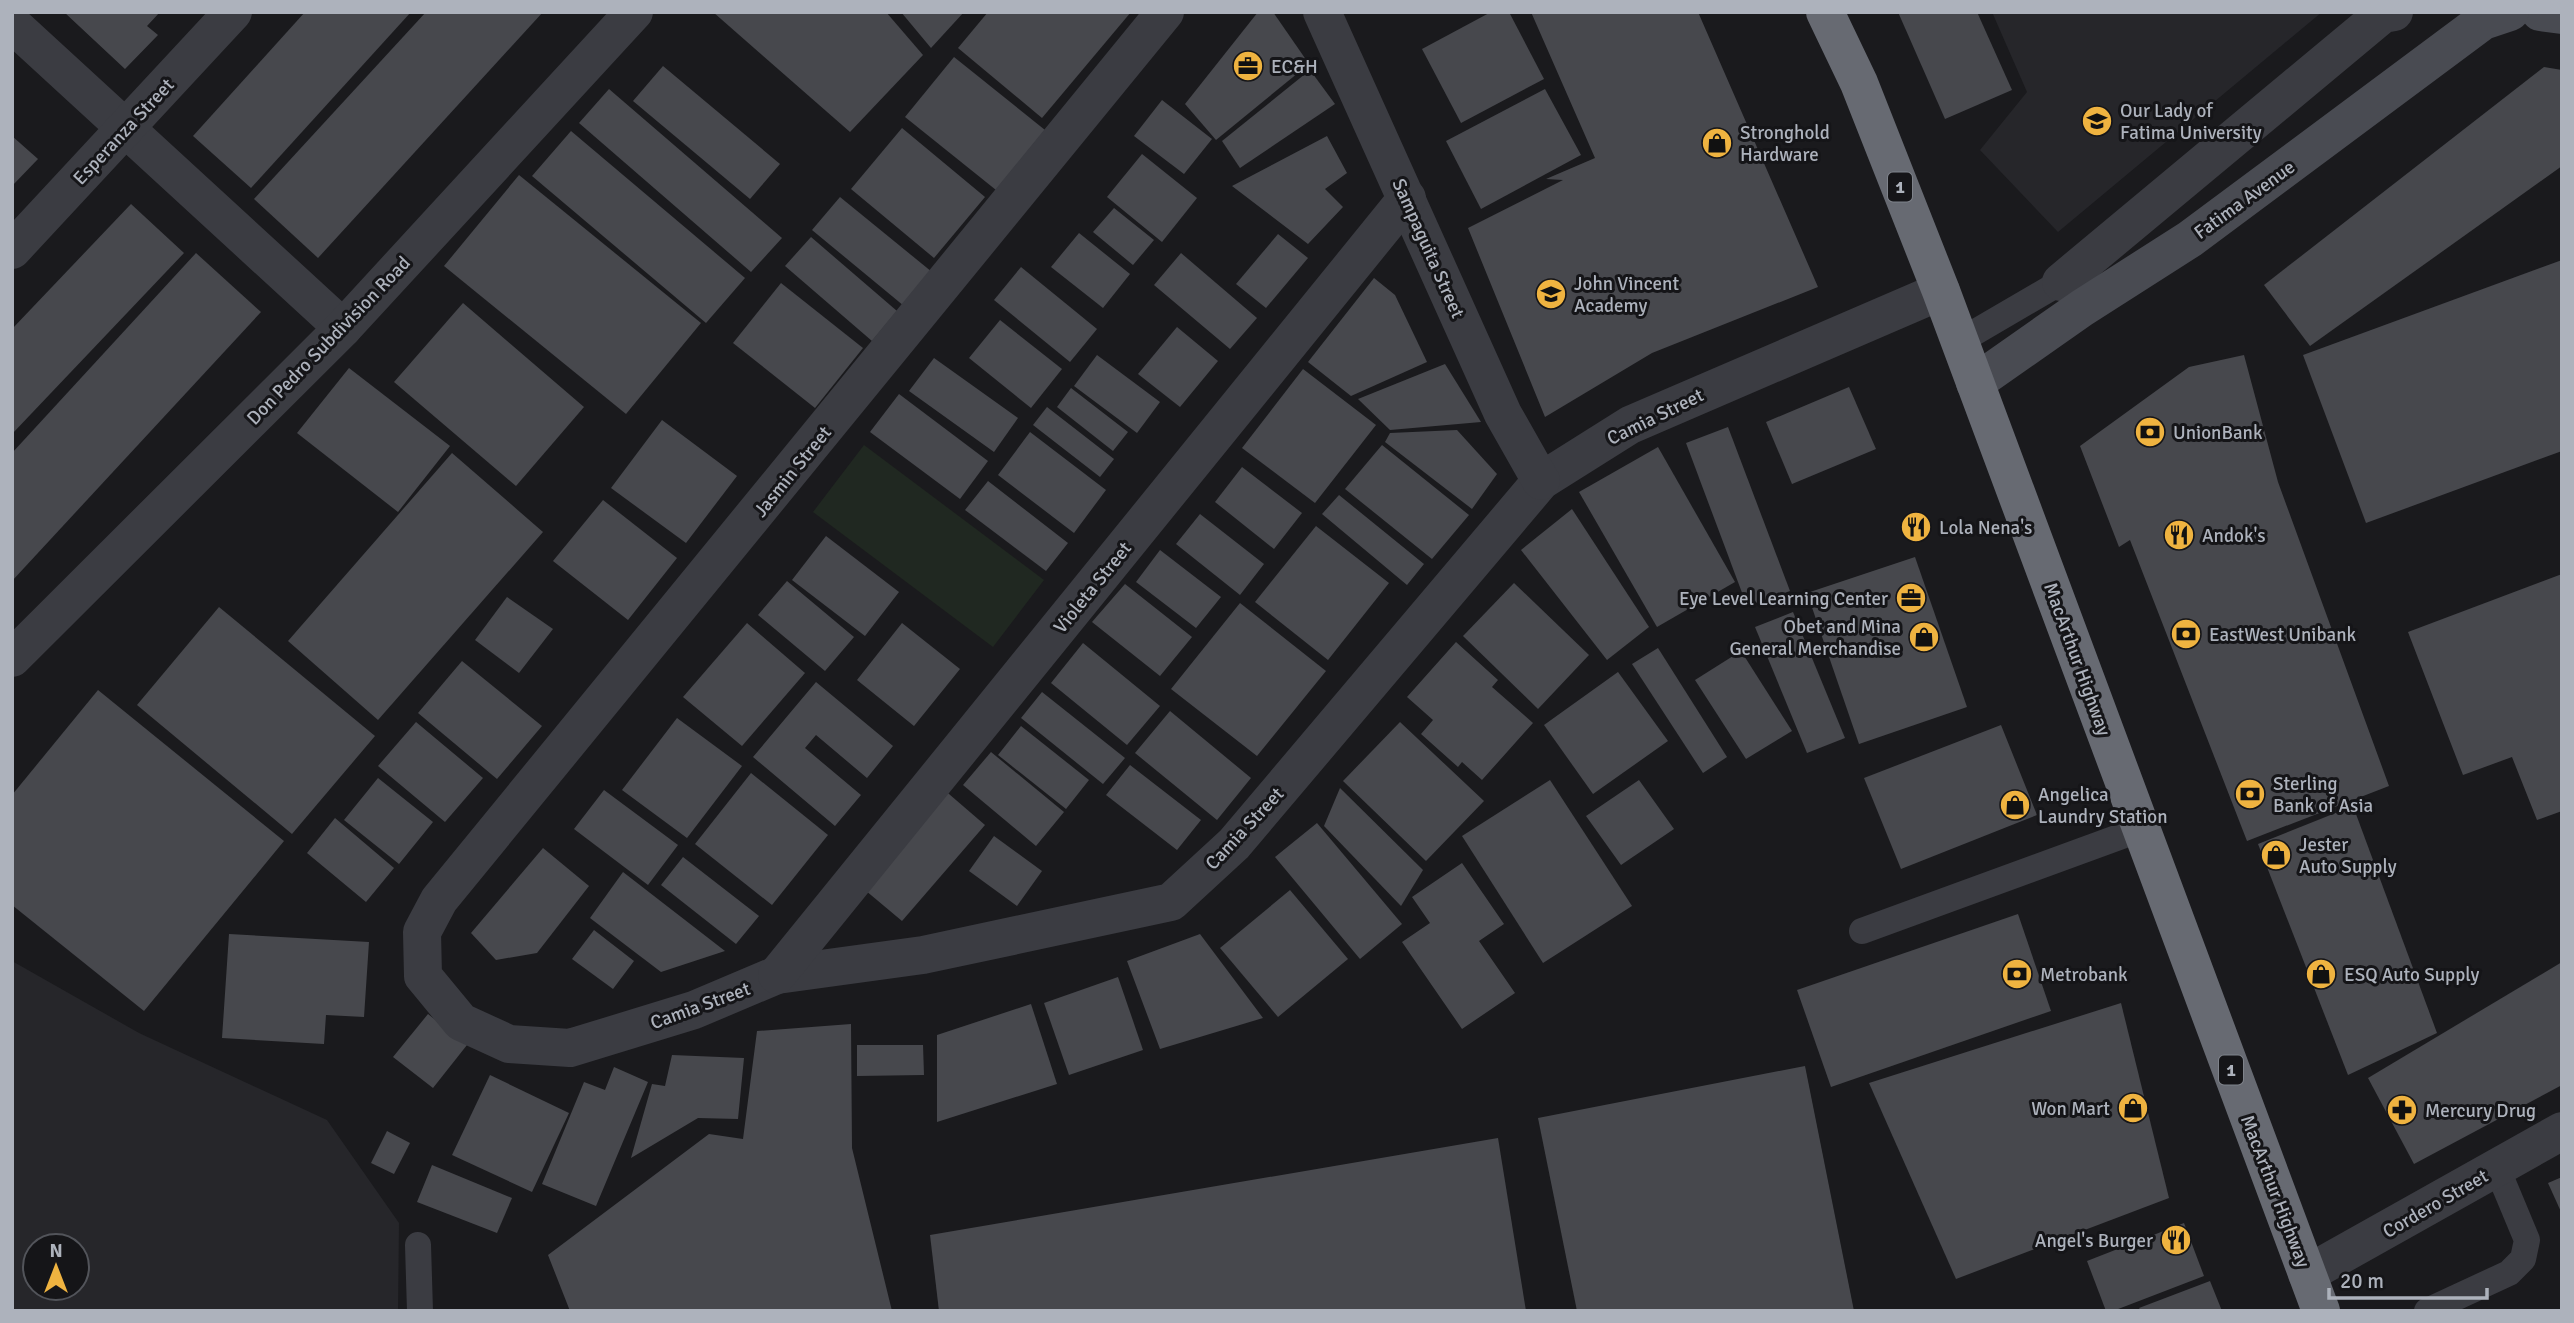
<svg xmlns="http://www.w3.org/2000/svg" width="2574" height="1323" viewBox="0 0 2574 1323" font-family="Signika,sans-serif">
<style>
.built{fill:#26262a;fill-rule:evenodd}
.green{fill:#202821}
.building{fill:#47484d}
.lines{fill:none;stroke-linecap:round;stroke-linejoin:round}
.lane{stroke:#3b3c42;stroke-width:26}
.street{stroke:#3b3c42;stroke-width:38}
.secondary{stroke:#494b52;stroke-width:38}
.highway{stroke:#676a72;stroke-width:38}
.labels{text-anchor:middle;stroke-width:6;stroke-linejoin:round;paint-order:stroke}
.shield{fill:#151518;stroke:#7f838b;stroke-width:2}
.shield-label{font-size:18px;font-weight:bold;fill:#adb2bc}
.poi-label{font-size:19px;fill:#adb2bc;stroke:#151518;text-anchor:start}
.street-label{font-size:19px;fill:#adb2bc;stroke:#151518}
</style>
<rect width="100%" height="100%" fill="#1a1a1d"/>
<g class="built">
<path d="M1992,12H2322L2058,232L1980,150L2027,92Z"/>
<path d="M12,961L139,1033L327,1120L399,1223L398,1311H12ZM35,1246H77V1288H35Z"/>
</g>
<path class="green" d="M864,445L1044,580L993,647L813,512Z"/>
<g class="building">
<path d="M64,12H160L147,26L158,35L125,69Z"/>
<path d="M305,12H411L251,188L193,136Z"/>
<path d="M426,12H543L318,258L254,199Z"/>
<path d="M713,12H886L923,55L850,132Z"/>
<path d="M901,12H964L931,48Z"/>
<path d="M988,12H1131L1042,118L958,48Z"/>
<path d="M1258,12H1273L1309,64L1216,140L1185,104Z"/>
<path d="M1491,12H1509L1544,79L1461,123L1422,49Z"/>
<path d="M1531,12H1698L1818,287L1652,353L1545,417L1468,228L1563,180L1546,179L1595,158Z"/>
<path d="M1898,12H1977L2012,90L1945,119Z"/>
<path d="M954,57L1045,130L996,190L905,117Z"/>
<path d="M663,66L780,164L750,199L633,101Z"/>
<path d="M2544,67L2562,70V166L2310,346L2264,285Z"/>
<path d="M1310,70L1335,104L1240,168L1222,141Z"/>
<path d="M609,89L782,238L751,272L579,123Z"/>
<path d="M1545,89L1581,155L1481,209L1446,141Z"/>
<path d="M1162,100L1212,139L1184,174L1134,136Z"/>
<path d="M902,128L985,197L934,258L851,189Z"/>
<path d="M571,131L745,278L706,323L532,176Z"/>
<path d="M12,136L38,159L12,186Z"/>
<path d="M1327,136L1347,173L1325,189L1343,207L1308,244L1232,186Z"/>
<path d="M1142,154L1197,198L1162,242L1107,197Z"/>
<path d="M519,175L701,323L626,414L444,266Z"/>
<path d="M840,197L932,272L904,306L812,230Z"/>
<path d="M131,204L184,253L12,434V329Z"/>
<path d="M1114,208L1154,240L1133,265L1093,232Z"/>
<path d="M1079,233L1130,274L1103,308L1051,267Z"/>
<path d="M1278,234L1308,258L1266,308L1236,284Z"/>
<path d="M811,237L897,311L872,341L785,266Z"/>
<path d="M196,253L261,312L12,581V453Z"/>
<path d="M1181,253L1257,318L1230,349L1154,285Z"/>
<path d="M2562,260V451L2366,523L2303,355Z"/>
<path d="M1021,267L1097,329L1070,362L994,300Z"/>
<path d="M1374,278L1395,295L1427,362L1351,396L1308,362Z"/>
<path d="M781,283L863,348L815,408L733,343Z"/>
<path d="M463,303L584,407L516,486L394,382Z"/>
<path d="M1000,320L1062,369L1031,408L969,358Z"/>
<path d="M1177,327L1218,361L1180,407L1138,374Z"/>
<path d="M1097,355L1160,402L1137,433L1074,386Z"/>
<path d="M2244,355L2278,482L2389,786L2247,841L2130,540L2119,547L2080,446L2189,367Z"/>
<path d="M934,358L1018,418L994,452L909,391Z"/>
<path d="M1445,364L1481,422L1390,430L1358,399Z"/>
<path d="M349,368L450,446L398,512L297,433Z"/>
<path d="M1303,369L1376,425L1315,503L1242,448Z"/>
<path d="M1849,387L1876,449L1792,484L1766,422Z"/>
<path d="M1071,388L1128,432L1113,451L1057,407Z"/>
<path d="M899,394L988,461L960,499L870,432Z"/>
<path d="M1047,407L1114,459L1100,477L1033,425Z"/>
<path d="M662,420L737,476L686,543L611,488Z"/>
<path d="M1728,427L1790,591L1747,606L1686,443Z"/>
<path d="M1457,430L1497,474L1472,509L1385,442L1390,433Z"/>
<path d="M1030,432L1106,490L1074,533L998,475Z"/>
<path d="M1382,445L1469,515L1432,559L1345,489Z"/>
<path d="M1658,447L1735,582L1657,627L1579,492Z"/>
<path d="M452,453L543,532L378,720L288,641Z"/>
<path d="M1242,467L1302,513L1274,549L1215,502Z"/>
<path d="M988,481L1068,543L1046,571L965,510Z"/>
<path d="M1339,495L1424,564L1407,585L1322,514Z"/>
<path d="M603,500L677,558L628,620L553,561Z"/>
<path d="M1572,509L1649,627L1607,660L1521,550Z"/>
<path d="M1200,514L1264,564L1240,595L1176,544Z"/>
<path d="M1316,526L1389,583L1328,660L1255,602Z"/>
<path d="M826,536L899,592L865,636L792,580Z"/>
<path d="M1160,550L1221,597L1196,628L1136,582Z"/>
<path d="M1915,557L1967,707L1859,744L1807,593Z"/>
<path d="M2562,574V811L2537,820L2512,757L2463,775L2408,632Z"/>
<path d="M787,581L854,637L825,671L758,615Z"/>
<path d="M1514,583L1589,655L1538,709L1463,636Z"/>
<path d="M1125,584L1192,637L1160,676L1092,622Z"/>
<path d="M507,597L553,629L519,673L475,640Z"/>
<path d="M1240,603L1326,671L1257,756L1171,689Z"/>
<path d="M219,607L375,736L292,834L137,705Z"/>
<path d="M1793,612L1845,738L1807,753L1755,627Z"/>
<path d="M747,623L805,673L742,746L683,697Z"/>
<path d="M902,623L960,669L914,726L857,680Z"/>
<path d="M1456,642L1498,680L1492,687L1533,723L1482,780L1462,762L1458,767L1421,734L1433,720L1407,697Z"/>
<path d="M1083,643L1160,706L1127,745L1051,683Z"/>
<path d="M1658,648L1727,757L1703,773L1632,664Z"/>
<path d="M1741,651L1792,731L1746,759L1695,680Z"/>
<path d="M462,661L542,726L497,779L418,713Z"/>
<path d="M1618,672L1668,741L1593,794L1544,725Z"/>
<path d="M816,682L893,746L867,778L816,735L805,748L861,795L835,826L753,757Z"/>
<path d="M98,690L284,841L144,1011L12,905V795Z"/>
<path d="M1042,692L1125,758L1103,784L1021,718Z"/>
<path d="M1170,711L1251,778L1217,820L1135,753Z"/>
<path d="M677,718L742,766L687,838L622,790Z"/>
<path d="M416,722L483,778L445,822L378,766Z"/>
<path d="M1400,722L1484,801L1426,861L1343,781Z"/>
<path d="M2001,725L2037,815L1901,869L1864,778Z"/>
<path d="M1021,726L1089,780L1066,809L998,755Z"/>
<path d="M991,752L1064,812L1036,846L963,785Z"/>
<path d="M1130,765L1201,820L1177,850L1106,795Z"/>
<path d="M751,773L828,835L772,905L695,844Z"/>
<path d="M378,778L433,822L399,864L344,820Z"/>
<path d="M1550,780L1632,906L1543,963L1462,836Z"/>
<path d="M1639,780L1674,829L1621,865L1586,816Z"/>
<path d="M942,788L985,825L902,921L859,885Z"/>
<path d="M1340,788L1423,870L1401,906L1324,826Z"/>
<path d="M604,790L678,845L648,885L574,829Z"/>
<path d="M2353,806L2437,1033L2348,1075L2258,844Z"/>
<path d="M335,818L394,868L366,902L307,853Z"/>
<path d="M1317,823L1402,924L1360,959L1275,857Z"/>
<path d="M994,836L1042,871L1017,906L969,871Z"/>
<path d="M543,848L589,886L537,953L496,960L471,933Z"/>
<path d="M683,857L759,916L736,944L661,885Z"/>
<path d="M1462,863L1504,924L1479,941L1515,993L1462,1029L1402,942L1430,923L1412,897Z"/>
<path d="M623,872L725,951L661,972L590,918Z"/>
<path d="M1290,890L1348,959L1278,1017L1220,948Z"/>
<path d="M2018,914L2051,1011L1831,1087L1797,990Z"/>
<path d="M594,930L634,961L613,989L572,959Z"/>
<path d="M229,934L369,942L364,1017L326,1015L324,1044L222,1038Z"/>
<path d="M1200,934L1263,1018L1160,1049L1127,961Z"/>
<path d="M2562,962V1085L2414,1164L2368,1078Z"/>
<path d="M1118,977L1143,1050L1069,1075L1044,1003Z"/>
<path d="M2121,1003L2169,1198L1956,1279L1869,1083Z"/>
<path d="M1031,1004L1057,1084L937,1122V1035Z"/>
<path d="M428,1014L467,1045L433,1088L393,1057Z"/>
<path d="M851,1024L852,1148L892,1311H570L548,1255L709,1134L743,1139L757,1031Z"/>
<path d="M857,1045H923L924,1075L857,1076Z"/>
<path d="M672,1055L744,1058L738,1119L698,1118L631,1158L652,1084L665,1086Z"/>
<path d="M1805,1066L1854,1311H1577L1538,1118Z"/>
<path d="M614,1067L648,1082L596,1206L542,1184L584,1082L605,1090Z"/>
<path d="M490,1075L569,1113L532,1192L452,1155Z"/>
<path d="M387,1131L410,1143L394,1174L371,1163Z"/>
<path d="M1498,1138L1526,1311H939L930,1235Z"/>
<path d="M432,1165L512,1198L497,1233L417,1202Z"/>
<path d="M2562,1177V1214L2548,1183Z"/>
<path d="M2184,1223L2204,1276L2113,1311H2106L2087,1261Z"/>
<path d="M2210,1281L2222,1311H2141L2139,1308Z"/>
</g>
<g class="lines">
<g class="lane">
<path d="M1960,341L2061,282"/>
<path d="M1862,931L2141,829"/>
<path d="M418,1245L420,1311"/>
<path d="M2427,1311L2509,1273L2523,1259L2527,1240L2497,1168"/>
</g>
<g class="street">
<path d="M1165,12L439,900L422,932L423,976L461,1022L509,1044L570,1048L694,1010L777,975L923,955L1171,902L1234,844L1541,481L1630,425L1941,291"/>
<path d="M1322,12L1503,414L1541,481"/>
<path d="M12,24L343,328"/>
<path d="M12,250L233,12"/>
<path d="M2061,282L2383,14L2394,12"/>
<path d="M12,658L343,328L634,12"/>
<path d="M777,975L1407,198"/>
<path d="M2307,1274L2562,1131"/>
</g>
<g class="secondary">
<path d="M2540,12L2562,15"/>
<path d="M1975,383L2082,308L2190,239L2483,21L2510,12"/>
</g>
<path class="highway" d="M1825,12L1859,83L1941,291L2321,1311"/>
</g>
<defs>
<g id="office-disc" transform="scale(1.575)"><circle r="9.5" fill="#efb340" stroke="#151518"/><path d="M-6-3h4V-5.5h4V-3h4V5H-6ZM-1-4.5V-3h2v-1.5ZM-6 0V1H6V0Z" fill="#111"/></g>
<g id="university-disc" transform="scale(1.575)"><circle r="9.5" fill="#efb340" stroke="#151518"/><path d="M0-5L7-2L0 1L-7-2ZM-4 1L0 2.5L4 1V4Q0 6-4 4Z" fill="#111"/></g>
<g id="shop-disc" transform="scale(1.575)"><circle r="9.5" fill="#efb340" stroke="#151518"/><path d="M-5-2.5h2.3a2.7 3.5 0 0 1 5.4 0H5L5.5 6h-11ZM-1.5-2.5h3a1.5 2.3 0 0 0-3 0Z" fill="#111"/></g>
<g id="school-disc" transform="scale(1.575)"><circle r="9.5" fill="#efb340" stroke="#151518"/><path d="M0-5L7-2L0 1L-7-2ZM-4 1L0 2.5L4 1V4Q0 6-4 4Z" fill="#111"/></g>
<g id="bank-disc" transform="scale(1.575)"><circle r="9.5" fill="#efb340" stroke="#151518"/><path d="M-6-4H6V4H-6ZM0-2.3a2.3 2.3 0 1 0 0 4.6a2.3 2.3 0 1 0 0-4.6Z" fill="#111"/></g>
<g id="restaurant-disc" transform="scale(1.575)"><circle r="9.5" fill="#efb340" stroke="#151518"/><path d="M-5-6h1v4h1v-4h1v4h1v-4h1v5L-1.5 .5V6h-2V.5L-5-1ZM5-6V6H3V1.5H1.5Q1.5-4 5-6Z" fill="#111"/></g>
<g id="pharmacy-disc" transform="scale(1.575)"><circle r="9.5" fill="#efb340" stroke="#151518"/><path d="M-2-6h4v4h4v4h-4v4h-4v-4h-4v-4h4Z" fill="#111"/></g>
</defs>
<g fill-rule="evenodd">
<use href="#office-disc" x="1248" y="66"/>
<use href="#university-disc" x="2097" y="121"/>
<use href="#shop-disc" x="1717" y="143"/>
<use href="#school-disc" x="1551" y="294"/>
<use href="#bank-disc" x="2150" y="432"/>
<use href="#restaurant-disc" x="1916" y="527"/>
<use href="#restaurant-disc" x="2179" y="535"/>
<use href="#office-disc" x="1911" y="598"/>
<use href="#bank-disc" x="2186" y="634"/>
<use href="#shop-disc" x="1924" y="637"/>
<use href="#bank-disc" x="2250" y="794"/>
<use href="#shop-disc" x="2015" y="805"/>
<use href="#shop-disc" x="2276" y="855"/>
<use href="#bank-disc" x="2017" y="974"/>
<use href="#shop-disc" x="2321" y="974"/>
<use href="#shop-disc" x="2133" y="1108"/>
<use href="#pharmacy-disc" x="2402" y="1110"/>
<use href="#restaurant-disc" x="2176" y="1240"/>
</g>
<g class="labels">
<g class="shield">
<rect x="1888" y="172.5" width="24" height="29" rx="5"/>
<rect x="2219" y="1055.5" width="24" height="29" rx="5"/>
</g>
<g class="shield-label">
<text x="1900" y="193">1</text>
<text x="2231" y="1076">1</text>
</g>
<g class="poi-label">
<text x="1271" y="73">EC&amp;H</text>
<text x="2120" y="117">Our Lady of<tspan x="2120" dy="22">Fatima University</tspan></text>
<text x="1740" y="139">Stronghold<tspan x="1740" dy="22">Hardware</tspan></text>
<text x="1574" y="290">John Vincent<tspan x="1574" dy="22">Academy</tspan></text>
<text x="2173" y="439">UnionBank</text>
<text x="1939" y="534">Lola Nena's</text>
<text x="2202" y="542">Andok's</text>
<text x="1888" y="605" text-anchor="end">Eye Level Learning Center</text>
<text x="1901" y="633" text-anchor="end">Obet and Mina<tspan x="1901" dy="22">General Merchandise</tspan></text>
<text x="2209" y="641">EastWest Unibank</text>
<text x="2273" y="790">Sterling<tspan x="2273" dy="22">Bank of Asia</tspan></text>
<text x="2038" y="801">Angelica<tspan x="2038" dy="22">Laundry Station</tspan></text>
<text x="2299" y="851">Jester<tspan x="2299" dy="22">Auto Supply</tspan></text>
<text x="2040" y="981">Metrobank</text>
<text x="2344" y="981">ESQ Auto Supply</text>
<text x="2110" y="1115" text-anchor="end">Won Mart</text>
<text x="2425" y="1117">Mercury Drug</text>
<text x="2153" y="1247" text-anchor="end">Angel's Burger</text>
</g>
<g class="street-label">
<text transform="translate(123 131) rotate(-47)" y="7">Esperanza Street</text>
<text transform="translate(2244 199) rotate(-36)" y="7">Fatima Avenue</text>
<text transform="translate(1429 248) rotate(66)" y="7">Sampaguita Street</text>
<text transform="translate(328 340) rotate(-46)" y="7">Don Pedro Subdivision Road</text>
<text transform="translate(1655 416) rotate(-26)" y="7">Camia Street</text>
<text transform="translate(792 471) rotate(-51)" y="7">Jasmin Street</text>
<text transform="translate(1092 587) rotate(-51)" y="7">Violeta Street</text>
<text transform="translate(2078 659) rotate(70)" y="7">MacArthur Highway</text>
<text transform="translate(1244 828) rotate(-47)" y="7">Camia Street</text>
<text transform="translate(700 1005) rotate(-20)" y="7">Camia Street</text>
<text transform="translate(2276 1191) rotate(69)" y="7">MacArthur Highway</text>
<text transform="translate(2435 1203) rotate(-30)" y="7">Cordero Street</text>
</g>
</g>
<rect width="2574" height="1323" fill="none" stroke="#adb2bc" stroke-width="28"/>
<g transform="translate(56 1267)"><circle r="33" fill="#151518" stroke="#52545a" stroke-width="2"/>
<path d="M0-5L12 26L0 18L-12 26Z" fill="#efb340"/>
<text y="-10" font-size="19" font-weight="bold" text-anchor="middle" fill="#adb2bc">N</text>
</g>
<path d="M2329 1288v10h158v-10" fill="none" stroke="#adb2bc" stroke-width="3.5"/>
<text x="2340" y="1288" font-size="21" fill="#adb2bc" stroke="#151518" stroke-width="5" paint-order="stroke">20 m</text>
</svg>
